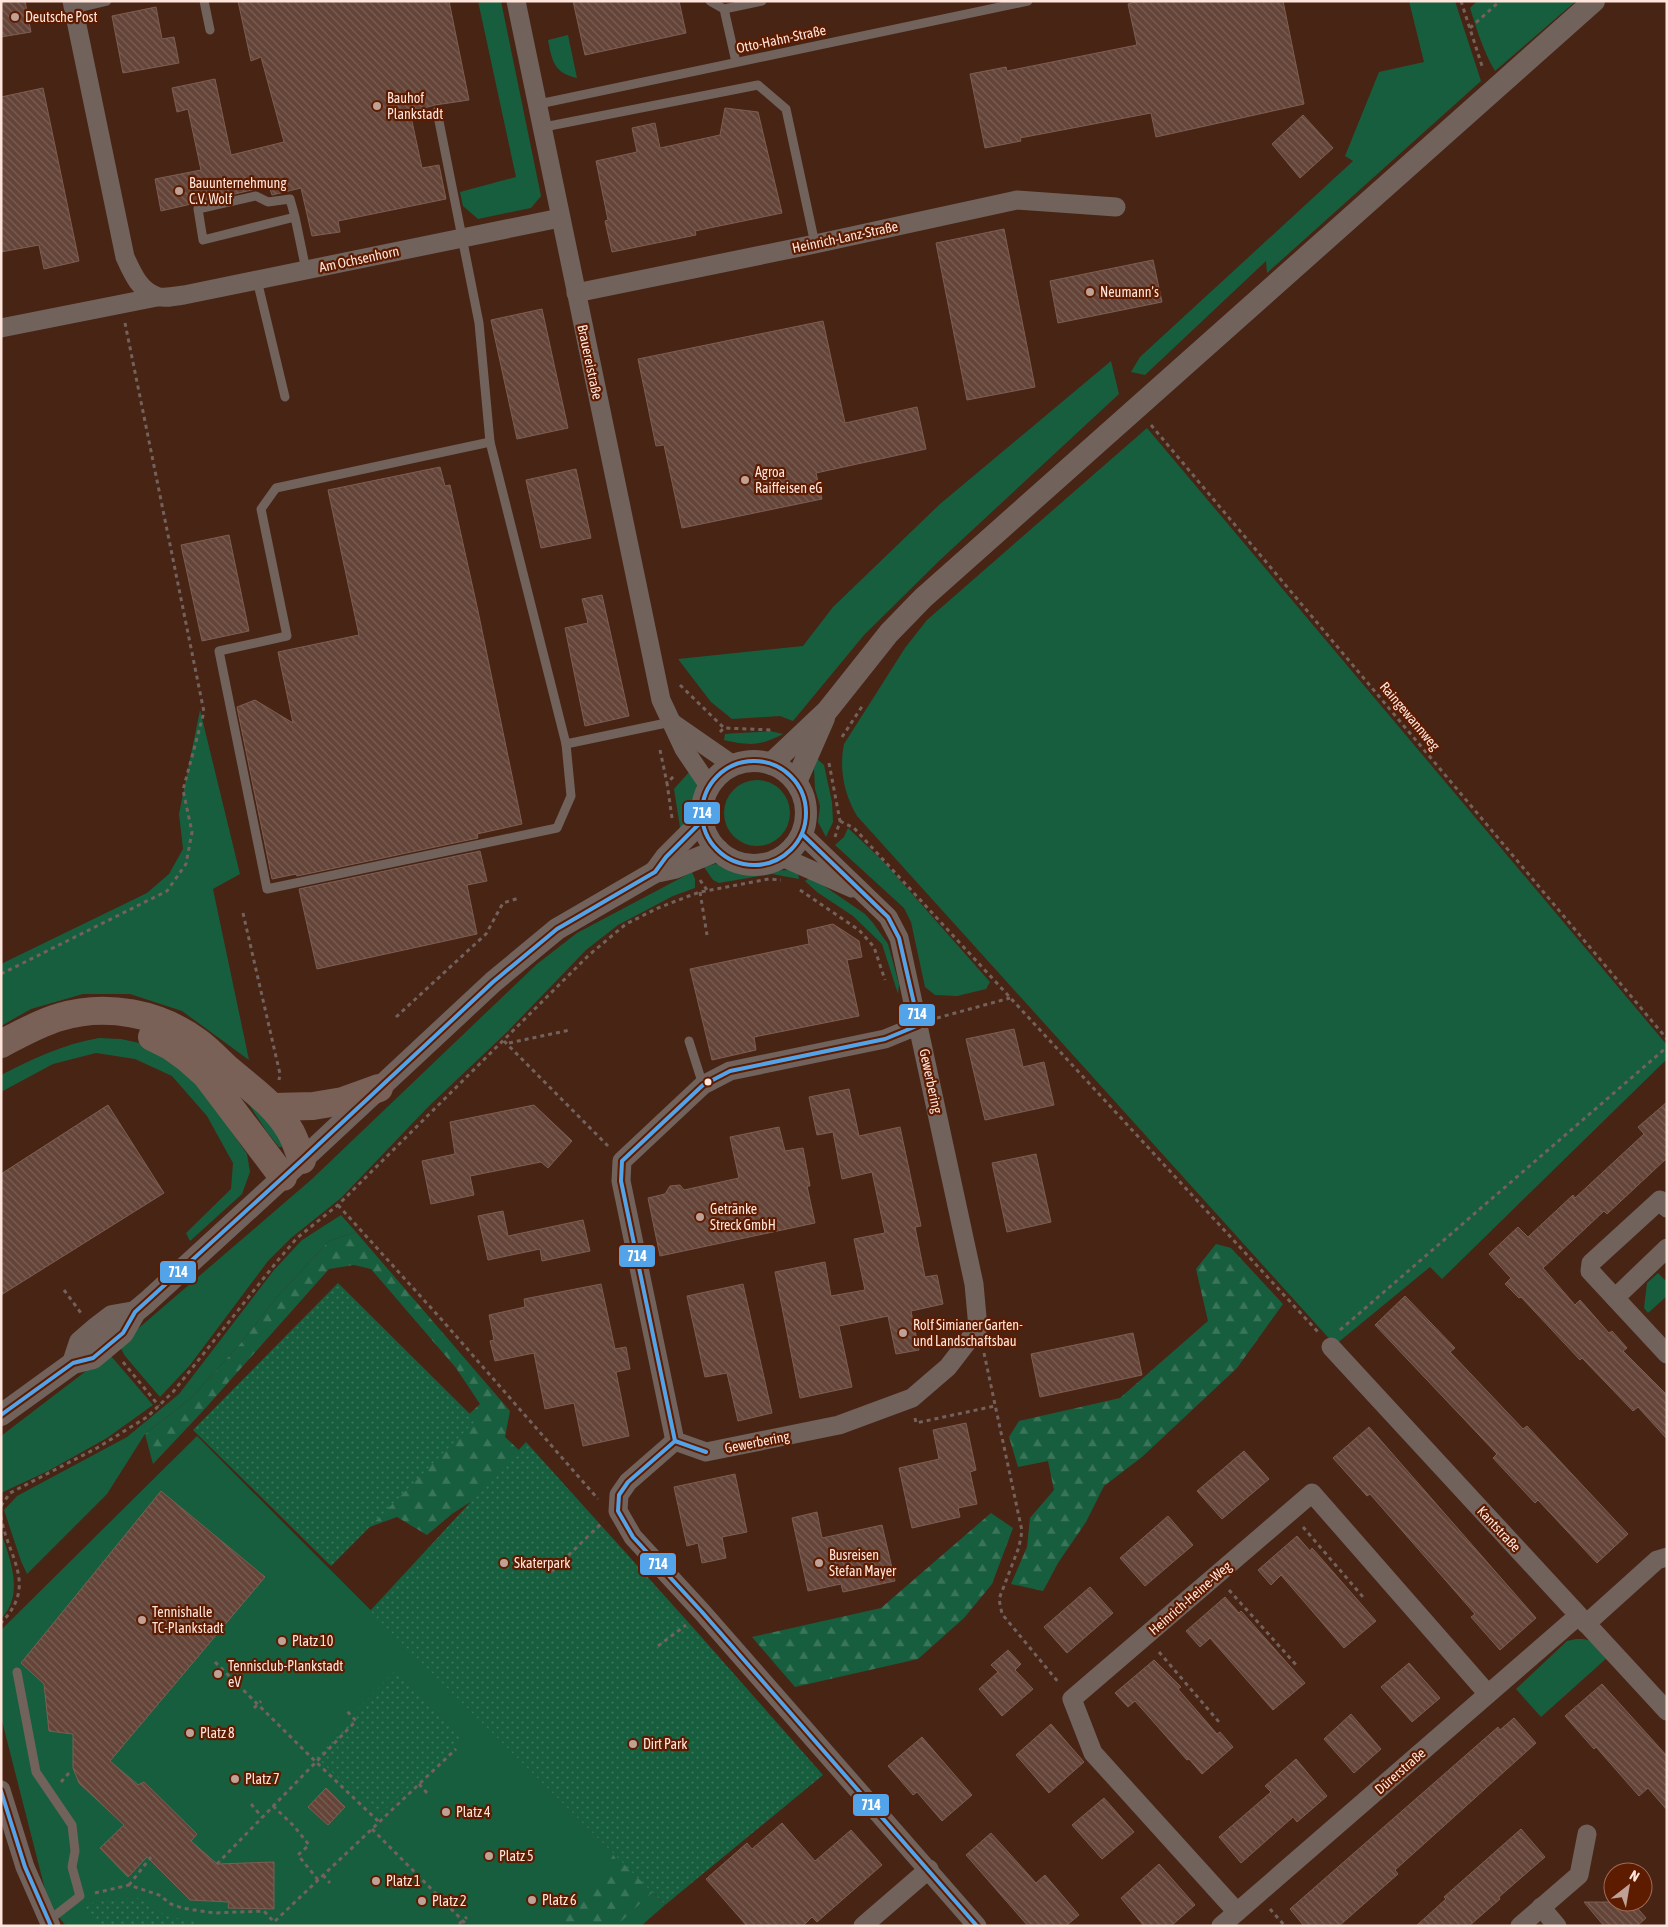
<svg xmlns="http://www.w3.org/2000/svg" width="1668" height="1927" viewBox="0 0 1668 1927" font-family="'Asap Condensed',sans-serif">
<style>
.grass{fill:#175e3e}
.forest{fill:url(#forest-firs)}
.park{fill:url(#park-dots)}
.building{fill:url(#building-back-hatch);stroke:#7d5e52}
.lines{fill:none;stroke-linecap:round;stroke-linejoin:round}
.path{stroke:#73625c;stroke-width:3;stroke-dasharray:4 4;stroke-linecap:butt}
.service{stroke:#71625c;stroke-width:9}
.minor{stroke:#71625c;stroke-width:19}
.tertiary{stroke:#71625c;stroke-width:22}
.trunk{stroke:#796158;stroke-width:28}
.bus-1-casing{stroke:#5d1b00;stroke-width:8}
.bus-1{stroke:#53a3e8;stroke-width:4}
.poi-dot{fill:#bfa196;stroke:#5d1b00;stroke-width:2}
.bus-dot{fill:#ffe5dc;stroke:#5d1b00;stroke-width:2}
.labels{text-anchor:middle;stroke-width:4.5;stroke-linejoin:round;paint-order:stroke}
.poi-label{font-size:14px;fill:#ffe5dc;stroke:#5d1b00;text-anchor:start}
.street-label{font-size:14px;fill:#ffe5dc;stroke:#5d1b00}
.line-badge{stroke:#5d1b00;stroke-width:2}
.badge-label{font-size:14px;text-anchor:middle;font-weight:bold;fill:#fff}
</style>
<defs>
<pattern id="forest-firs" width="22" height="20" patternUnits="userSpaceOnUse" patternTransform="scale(1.25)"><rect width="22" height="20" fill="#175e3e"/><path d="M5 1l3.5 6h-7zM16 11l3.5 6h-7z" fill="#3a7559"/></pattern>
<pattern id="park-dots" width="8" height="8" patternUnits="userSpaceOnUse" patternTransform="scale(1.25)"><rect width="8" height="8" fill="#175e3e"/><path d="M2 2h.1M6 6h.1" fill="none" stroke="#3a7559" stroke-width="1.8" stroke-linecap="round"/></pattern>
<pattern id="building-back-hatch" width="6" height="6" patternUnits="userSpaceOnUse" patternTransform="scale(1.25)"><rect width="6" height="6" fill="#644438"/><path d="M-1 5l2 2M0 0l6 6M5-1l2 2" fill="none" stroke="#7b5f54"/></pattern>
</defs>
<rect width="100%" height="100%" fill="#482415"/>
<g class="grass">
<path d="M478,1H501L541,196L531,208L478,219L463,206L460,192L516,177Z"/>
<path d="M1409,1H1455L1481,81L1267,273L1266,261L1145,375L1131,372L1140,357L1353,161L1345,156L1379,72L1424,62Z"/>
<path d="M1477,1H1576L1495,71C1483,51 1477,30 1470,8Z"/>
<path d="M568,35L577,78C554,73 552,61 548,40Z"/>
<path d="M1111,361L1119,394L939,561L864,635L793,721L780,716L732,719L711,702L678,659L803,646L833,607L940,504Z"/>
<path d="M1147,428L1667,1045V1059L1442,1279L1430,1267L1335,1345L857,816C844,794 839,769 844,744L905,648L927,620Z"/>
<path d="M200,710L240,874L213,889L249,1060L182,1011L130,994H83L31,1009L1,1026V964L147,893L169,874L183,849L179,814Z"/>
<path d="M770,731L783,734C760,746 750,746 724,740L725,734C740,732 755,733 770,731Z"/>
<path d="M817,759L824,765L832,802L833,822L826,837L818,822L820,806L815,789L814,769Z"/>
<path d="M691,770C704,793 699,816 681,834L674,789Z"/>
<circle cx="757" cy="813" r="33"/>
<path d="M848,828L883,861L990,982L986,989L957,996L935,995L925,987L911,922L904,908L835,845L844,837Z"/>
<path d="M715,864L760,871L789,870L798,873L799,879L772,874L719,883L713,880L704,867Z"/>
<path d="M692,872L695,879V888L673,896L618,925L586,950L507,1032L429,1106L341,1198L291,1238L268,1261L190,1365L160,1397L125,1356L119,1345L312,1179L537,964L577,933Z"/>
<path d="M811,877L865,914L873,923L888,944L899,984L898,994L882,944L853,916L817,892L805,881Z"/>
<path d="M99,1038L121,1039L144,1044L162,1054L201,1087L247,1154L250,1172L242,1194L190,1241L186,1233L231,1189L233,1163L207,1116L172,1076L135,1059L96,1053L53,1064L1,1092V1075C33,1059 63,1044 99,1038Z"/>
<path d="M248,1103L279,1131L282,1147H279L267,1132Z"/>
<path d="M341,1215L356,1232L329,1241L277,1297L240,1344L192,1397L145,1434L107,1494L27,1574L21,1561L4,1510L17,1496L127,1437L179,1394L274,1270L302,1240Z"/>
<path d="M1658,1273L1667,1282V1296L1648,1313L1644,1308L1647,1283Z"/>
<path d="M107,1355L111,1356L153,1405L107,1438L48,1471L1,1493V1436Z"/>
<path d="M197,1436L665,1905L641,1926H66L49,1905L1,1717V1630Z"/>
<path d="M1,1532C10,1559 25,1595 1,1619Z"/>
<path d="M1576,1639C1594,1638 1597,1645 1608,1657L1541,1717L1516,1689L1567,1641Z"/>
</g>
<g class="forest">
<path d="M356,1232L510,1411L505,1437L580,1508L487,1491L452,1514L427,1535L397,1517L342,1537L395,1482L480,1404L456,1368L371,1269L354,1265L329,1269L202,1412L153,1464L145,1434L192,1397L240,1344L277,1297L329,1241Z"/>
<path d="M1216,1244L1231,1248L1283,1304L1237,1368L1142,1457L1104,1486L1086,1522L1058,1563L1043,1591L1011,1584L1027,1547L1030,1518L1054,1490L1048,1461L1018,1467L1009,1437L1019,1421L1120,1398L1208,1321L1196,1269Z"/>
<path d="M991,1513L1013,1528L992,1584L964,1618L918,1659L795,1687L752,1637L881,1608Z"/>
<path d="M790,1764L616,1926H550L600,1876L616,1851Z"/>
</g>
<g class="park">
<path d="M338,1283L476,1420L331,1566L193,1430Z"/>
<path d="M526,1442L689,1623L823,1775L665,1905L370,1611Z"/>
<path d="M397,1669L463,1736L378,1816L313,1754Z"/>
<path d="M144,1898L154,1910L173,1917L212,1926H263H98L84,1908L101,1899Z"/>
</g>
<g class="building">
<path d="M1,1H25L31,32L1,37Z"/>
<path d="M238,1H449L469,100L435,105L410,112L422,168L439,165L446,199L338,221L340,232L312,236L301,188L272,195L269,186L161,211L155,179L201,170L188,109L177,112L172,88L215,79L231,155L284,142L261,57L251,61Z"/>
<path d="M573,1H679L686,33L585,55Z"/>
<path d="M1139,1H1283L1304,104L1156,137L1151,113L1020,138L1021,141L985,148L970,74L1006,67L1007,71L1137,45L1128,4Z"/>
<path d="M156,7L162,39L174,37L179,63L123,73L112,16Z"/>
<path d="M43,88L79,261L44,269L39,245L1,252V97Z"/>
<path d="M725,108L758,112L782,213L695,231L696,235L612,252L605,221L608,220L596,161L637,152L632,128L655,123L660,148L720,135Z"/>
<path d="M1303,115L1333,148L1300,178L1272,144Z"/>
<path d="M1004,229L1035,387L967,400L936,243Z"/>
<path d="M1153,260L1162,302L1058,323L1050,281Z"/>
<path d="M542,309L568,428L517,439L491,320Z"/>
<path d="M823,321L845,423L917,407L926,449L816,473L822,499L682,528L664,445L656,446L638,359Z"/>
<path d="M440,467L445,486L450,485L478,611L522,824L477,834L478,838L297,876L296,874L272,879L237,707L255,700L293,723L278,652L359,635L328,490Z"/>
<path d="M576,469L591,538L541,548L526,480Z"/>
<path d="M229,535L249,631L202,641L181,545Z"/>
<path d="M602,595L629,716L585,726L565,628L588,623L582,599Z"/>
<path d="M480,851L487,881L467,885L477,934L317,969L299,889Z"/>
<path d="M833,924L859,941L862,957L847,960L859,1016L754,1037L756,1050L712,1060L690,969L809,944L807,930Z"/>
<path d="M1014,1029L1023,1067L1044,1062L1054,1105L985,1120L966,1039Z"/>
<path d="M849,1089L859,1136L900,1127L921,1226L915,1227L925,1277L937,1275L943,1304L911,1311L919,1350L896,1354L888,1316L839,1326L852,1387L800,1398L775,1272L825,1262L831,1296L865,1290L854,1239L885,1233L872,1172L842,1179L833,1132L817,1135L809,1097Z"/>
<path d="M1667,1102V1158L1607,1214L1604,1211L1543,1268L1575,1305L1580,1300L1609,1333L1612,1331L1627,1348L1623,1351L1667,1395V1439L1638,1407L1633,1411L1582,1358L1580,1360L1521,1297L1519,1298L1505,1284L1511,1278L1489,1254L1518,1227L1528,1237L1573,1195L1575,1198L1644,1134L1638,1127Z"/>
<path d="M108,1105L164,1193L1,1295V1174Z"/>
<path d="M534,1105L572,1141L548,1168L541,1162L470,1176L474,1195L431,1204L422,1161L455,1154L450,1122Z"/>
<path d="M779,1127L785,1151L803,1148L810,1186H807L815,1223L660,1256L648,1198L665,1194L670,1186L680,1185L684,1190L739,1178L730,1137Z"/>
<path d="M1036,1154L1051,1222L1007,1232L992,1163Z"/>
<path d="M503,1211L508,1236L583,1220L590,1251L542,1261L540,1249L488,1260L478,1216Z"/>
<path d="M601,1284L615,1349L626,1347L630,1369L616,1372L629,1436L583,1446L574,1403L545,1409L534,1353L495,1361L490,1341L494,1340L489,1315L525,1307L524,1299Z"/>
<path d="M743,1284L772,1413L738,1421L727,1373L705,1377L687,1296Z"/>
<path d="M1405,1296L1455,1348L1450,1352L1523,1429L1527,1426L1628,1534L1597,1563L1538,1500L1535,1503L1493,1458L1497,1454L1375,1325Z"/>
<path d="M1133,1333L1142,1375L1040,1397L1031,1354Z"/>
<path d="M966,1423L976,1470L970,1472L977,1504L958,1508L960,1517L912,1528L899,1468L939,1459L933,1430Z"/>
<path d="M1369,1427L1536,1618L1500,1650L1471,1617L1475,1614L1370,1494L1367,1496L1333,1458Z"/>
<path d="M1244,1451L1269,1479L1222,1519L1197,1491Z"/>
<path d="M735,1474L747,1532L722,1537L726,1558L702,1563L698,1543L687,1546L674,1487Z"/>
<path d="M161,1491L265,1577L110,1761L138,1785L144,1782L197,1834L191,1841L217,1864L274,1862V1909L228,1908L229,1902L190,1900L147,1857L128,1877L100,1848L124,1825L79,1783L73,1768V1734L49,1731L44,1684L21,1663Z"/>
<path d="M817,1512L822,1538L882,1525L895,1581L843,1592L841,1584L808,1591L792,1518Z"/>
<path d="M1168,1516L1193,1545L1145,1586L1120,1558Z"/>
<path d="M1297,1536L1310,1551L1312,1548L1376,1621L1344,1648L1281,1575L1271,1585L1258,1570Z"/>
<path d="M1090,1587L1113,1613L1067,1653L1044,1627Z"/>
<path d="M1225,1597L1239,1613L1241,1611L1305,1683L1273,1710L1210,1638L1200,1647L1186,1631Z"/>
<path d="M1008,1650L1021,1664L1015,1670L1033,1689L1002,1716L979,1689L998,1672L991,1665Z"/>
<path d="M1154,1660L1181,1687L1178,1689L1217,1734L1220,1732L1233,1747L1202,1774L1189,1759L1187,1760L1135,1701L1128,1707L1115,1693Z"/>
<path d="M1409,1663L1440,1698L1412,1722L1381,1687Z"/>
<path d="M1602,1684L1667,1756V1810L1648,1788L1639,1796L1596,1747L1594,1749L1565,1716Z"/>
<path d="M1351,1714L1381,1749L1354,1773L1324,1739Z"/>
<path d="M1514,1718L1536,1743L1395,1870L1398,1874L1339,1926H1304L1290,1909L1498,1727L1500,1730Z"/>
<path d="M1051,1724L1084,1762L1049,1793L1016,1755Z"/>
<path d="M922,1737L972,1795L942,1821L917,1792L913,1795L888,1766Z"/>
<path d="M1296,1759L1327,1796L1297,1822L1293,1817L1241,1863L1219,1837L1271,1792L1265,1786Z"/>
<path d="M326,1788L345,1807L328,1825L308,1807Z"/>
<path d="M1104,1798L1134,1832L1102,1859L1072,1825Z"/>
<path d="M782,1823L815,1861L851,1830L882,1865L817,1922L812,1917L803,1926H747L706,1879L747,1843L752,1849Z"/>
<path d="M1521,1829L1545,1857L1499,1897L1500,1899L1469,1926H1416L1446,1899L1444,1897Z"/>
<path d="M991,1833L1036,1883L1045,1875L1079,1915L1066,1926H1028L966,1855Z"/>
<path d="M1159,1864L1195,1905L1171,1926H1144L1121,1898Z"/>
<path d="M1584,1902H1632L1646,1918L1637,1926H1604Z"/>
</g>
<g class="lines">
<g class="path">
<path d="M1461,1L1483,69"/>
<path d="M1470,28L1500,1"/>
<path d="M1151,425L1667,1039"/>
<path d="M680,685L724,728"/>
<path d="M720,732L724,728L773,730"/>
<path d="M842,737L863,705"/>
<path d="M660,750L667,783"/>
<path d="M829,763L840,821L835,837"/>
<path d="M672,818L667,783L676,774"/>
<path d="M840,821L854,828L1319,1333"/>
<path d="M700,880L707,890"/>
<path d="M800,890L859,930L874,947L885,980"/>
<path d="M700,892L707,935"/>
<path d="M243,913L280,1074L279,1080"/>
<path d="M1,974L167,891L186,864L192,832L183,790L204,712L125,323"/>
<path d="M396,1017L486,934L503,903L519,898"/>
<path d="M937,1018L1010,998"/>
<path d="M504,1041L608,1146"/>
<path d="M509,1043L570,1030"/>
<path d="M338,1205L442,1320L598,1499"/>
<path d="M64,1290L81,1313"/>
<path d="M1340,1330L1667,1047"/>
<path d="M984,1353L1022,1531L1019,1547L999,1599L1002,1614L1059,1683"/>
<path d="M123,1362L159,1406"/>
<path d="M915,1418L916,1423L995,1406"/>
<path d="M1,1506L10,1493L97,1448L147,1417L173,1392L279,1259L297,1238L338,1205L589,955L626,924L658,908L689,896L700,892L769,879L781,880"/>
<path d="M1,1516C7,1557 39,1584 1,1623"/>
<path d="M1303,1527L1363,1597"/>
<path d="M551,1572L603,1522"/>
<path d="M1229,1590L1297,1666"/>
<path d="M658,1646L686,1625"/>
<path d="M1159,1652L1219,1722"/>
<path d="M215,1662L316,1762L356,1721L347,1711"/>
<path d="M254,1708L261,1701"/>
<path d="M61,1782L69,1773"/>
<path d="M419,1784L428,1794"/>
<path d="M251,1804L262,1817"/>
<path d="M273,1806L294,1826L309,1845L298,1855L318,1880"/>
<path d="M372,1829L468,1926"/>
<path d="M217,1864L316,1762L379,1822"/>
<path d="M323,1875L330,1883"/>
<path d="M129,1885L151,1857"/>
<path d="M95,1893L129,1885L159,1895L171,1904L182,1908L214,1913L264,1911L274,1922L456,1749"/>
<path d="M1270,1909L1285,1926"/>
<path d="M459,1924L467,1917"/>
</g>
<g class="service">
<path d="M204,1L210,30"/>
<path d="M710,1L724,9L736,62"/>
<path d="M73,9L107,1"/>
<path d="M724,9L762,1"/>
<path d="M539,104L1028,1"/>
<path d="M437,111L479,323L490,442L566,744L671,722"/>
<path d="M544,127L758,85L786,109L815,244"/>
<path d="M295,217L290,199L268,202L256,196L198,209L203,240L295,217L306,270"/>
<path d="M257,280L285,397"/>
<path d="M490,442L276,488L261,509L287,636L219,651L267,889L557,828L571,796L566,744"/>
<path d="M689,1041L703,1085"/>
<path d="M17,1672L36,1772L72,1825L75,1851L72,1867L80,1896L48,1921"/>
</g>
<g class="minor">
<path d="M72,1L125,257C132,272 139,290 156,296C163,299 176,296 184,295L560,218"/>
<path d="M516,1L661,700L684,749L709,786"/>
<path d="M576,293L815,244L1017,200L1116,207"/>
<path d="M1,328L157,297"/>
<path d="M671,722L733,765"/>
<path d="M802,834L888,917L899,938L974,1284L978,1328L948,1367L912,1398L839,1425L706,1452L675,1441L621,1181L622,1161L703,1085L730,1071L885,1039L919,1025"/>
<path d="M782,857L852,888"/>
<path d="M1667,1208L1660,1200L1591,1263L1590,1271L1667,1354"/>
<path d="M1615,1298L1667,1248"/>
<path d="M1331,1347L1667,1711"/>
<path d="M675,1441L628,1482L619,1495L618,1511L633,1537L702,1612L977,1926"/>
<path d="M1586,1624L1657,1560L1667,1557"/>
<path d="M1,1790L25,1867L51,1926"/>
<path d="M1541,1907L1557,1926"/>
<path d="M1237,1912L1093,1753L1072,1699L1312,1493L1488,1694"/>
<path d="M863,1926L929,1869"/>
<path d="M1221,1926L1578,1616"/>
<path d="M1520,1926L1579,1875L1587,1834"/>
</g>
<g class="tertiary">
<circle cx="754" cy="813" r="52"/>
<path d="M771,764L827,711L889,633L923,598L1594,1"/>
<path d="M796,782L824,718"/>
<path d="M655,872L666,857L702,821"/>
<path d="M73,1363L80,1342L95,1329L112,1316L135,1312"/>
<path d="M1,1415L73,1363L93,1358L123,1333L135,1312L147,1302L302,1160L493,982L557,929L655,872L674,868L718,850"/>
</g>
<g class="trunk">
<path d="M152,1037L170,1046L188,1059L206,1075L283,1177"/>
<path d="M1,1044C20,1034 39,1023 60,1017C106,1003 159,1013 198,1042C209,1050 219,1061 229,1070C250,1088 274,1104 289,1129C295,1138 298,1150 302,1160"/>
<path d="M273,1107L313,1106L343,1101L379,1088"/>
</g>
<g class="bus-1-casing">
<g id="bus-1">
<circle cx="754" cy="813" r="52"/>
<path d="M1,1415L73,1363L93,1358L123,1333L135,1312L302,1160L493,982L557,929L655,872L666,857L702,821"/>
<path d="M675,1441L628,1482L619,1495L618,1511L633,1537L702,1612L977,1926"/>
<path d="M706,1452L675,1441L621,1181L622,1161L703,1085L730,1071L885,1039L919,1025L899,938L888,917L802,834"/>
<path d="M1,1791L25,1867L51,1926"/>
</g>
</g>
<use href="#bus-1" class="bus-1"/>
</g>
<g class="poi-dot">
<circle cx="15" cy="17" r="5"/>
<circle cx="377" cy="106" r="5"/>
<circle cx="179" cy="191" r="5"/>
<circle cx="1090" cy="292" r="5"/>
<circle cx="745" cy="480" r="5"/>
<circle cx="700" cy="1217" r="5"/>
<circle cx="903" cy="1333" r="5"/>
<circle cx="504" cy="1563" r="5"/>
<circle cx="819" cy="1563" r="5"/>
<circle cx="142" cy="1620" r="5"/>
<circle cx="282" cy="1641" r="5"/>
<circle cx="218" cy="1674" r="5"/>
<circle cx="190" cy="1733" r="5"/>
<circle cx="633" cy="1744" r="5"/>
<circle cx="235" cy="1779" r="5"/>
<circle cx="446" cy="1812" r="5"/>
<circle cx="489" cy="1856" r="5"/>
<circle cx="376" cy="1881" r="5"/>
<circle cx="532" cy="1900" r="5"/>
<circle cx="422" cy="1901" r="5"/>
</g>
<circle class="bus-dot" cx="708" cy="1082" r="4.5"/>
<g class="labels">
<g class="poi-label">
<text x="25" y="22">Deutsche Post</text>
<text x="387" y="103">Bauhof<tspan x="387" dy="16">Plankstadt</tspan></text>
<text x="189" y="188">Bauunternehmung<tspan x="189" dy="16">C.V. Wolf</tspan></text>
<text x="1100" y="297">Neumann’s</text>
<text x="755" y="477">Agroa<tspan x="755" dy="16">Raiffeisen eG</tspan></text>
<text x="710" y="1214">Getränke<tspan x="710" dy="16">Streck GmbH</tspan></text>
<text x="913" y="1330">Rolf Simianer Garten-<tspan x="913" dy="16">und Landschaftsbau</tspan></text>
<text x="829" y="1560">Busreisen<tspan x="829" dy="16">Stefan Mayer</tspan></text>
<text x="514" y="1568">Skaterpark</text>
<text x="152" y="1617">Tennishalle<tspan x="152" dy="16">TC-Plankstadt</tspan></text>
<text x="292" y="1646">Platz 10</text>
<text x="228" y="1671">Tennisclub-Plankstadt<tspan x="228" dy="16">eV</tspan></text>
<text x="200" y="1738">Platz 8</text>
<text x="643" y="1749">Dirt Park</text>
<text x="245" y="1784">Platz 7</text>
<text x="456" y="1817">Platz 4</text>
<text x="499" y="1861">Platz 5</text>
<text x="386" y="1886">Platz 1</text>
<text x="542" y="1905">Platz 6</text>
<text x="432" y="1906">Platz 2</text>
</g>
<g class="street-label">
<text transform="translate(781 39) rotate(-12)" y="5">Otto-Hahn-Straße</text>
<text transform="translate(845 237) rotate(-12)" y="5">Heinrich-Lanz-Straße</text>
<text transform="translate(359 259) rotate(-12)" y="5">Am Ochsenhorn</text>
<text transform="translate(590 362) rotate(78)" y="5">Brauereistraße</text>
<text transform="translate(1410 716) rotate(50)" y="5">Raingewannweg</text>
<text transform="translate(931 1081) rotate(78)" y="5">Gewerbering</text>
<text transform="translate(757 1442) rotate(-11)" y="5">Gewerbering</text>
<text transform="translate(1499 1529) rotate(47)" y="5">Kantstraße</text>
<text transform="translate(1190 1598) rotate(-41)" y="5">Heinrich-Heine-Weg</text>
<text transform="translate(1400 1771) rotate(-41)" y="5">Dürerstraße</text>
</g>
</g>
<g class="line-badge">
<rect x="683" y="801" width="38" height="24" rx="5" fill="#53a3e8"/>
<rect x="898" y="1003" width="38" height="24" rx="5" fill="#53a3e8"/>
<rect x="618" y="1244" width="38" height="24" rx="5" fill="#53a3e8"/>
<rect x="159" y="1260" width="38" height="24" rx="5" fill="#53a3e8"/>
<rect x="639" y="1552" width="38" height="24" rx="5" fill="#53a3e8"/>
<rect x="852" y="1793" width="38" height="24" rx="5" fill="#53a3e8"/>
</g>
<g class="badge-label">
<text x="702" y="818">714</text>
<text x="917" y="1019">714</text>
<text x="637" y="1261">714</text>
<text x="178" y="1277">714</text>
<text x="658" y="1569">714</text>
<text x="871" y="1810">714</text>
</g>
<rect width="1668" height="1927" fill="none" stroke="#ffe5dc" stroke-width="5"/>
<g transform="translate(1628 1887) rotate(31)"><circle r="24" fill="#5d1b00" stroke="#9e6c58"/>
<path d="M0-4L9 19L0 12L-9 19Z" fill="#bfa196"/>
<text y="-8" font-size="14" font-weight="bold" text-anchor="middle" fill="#ffe5dc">N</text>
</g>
</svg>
